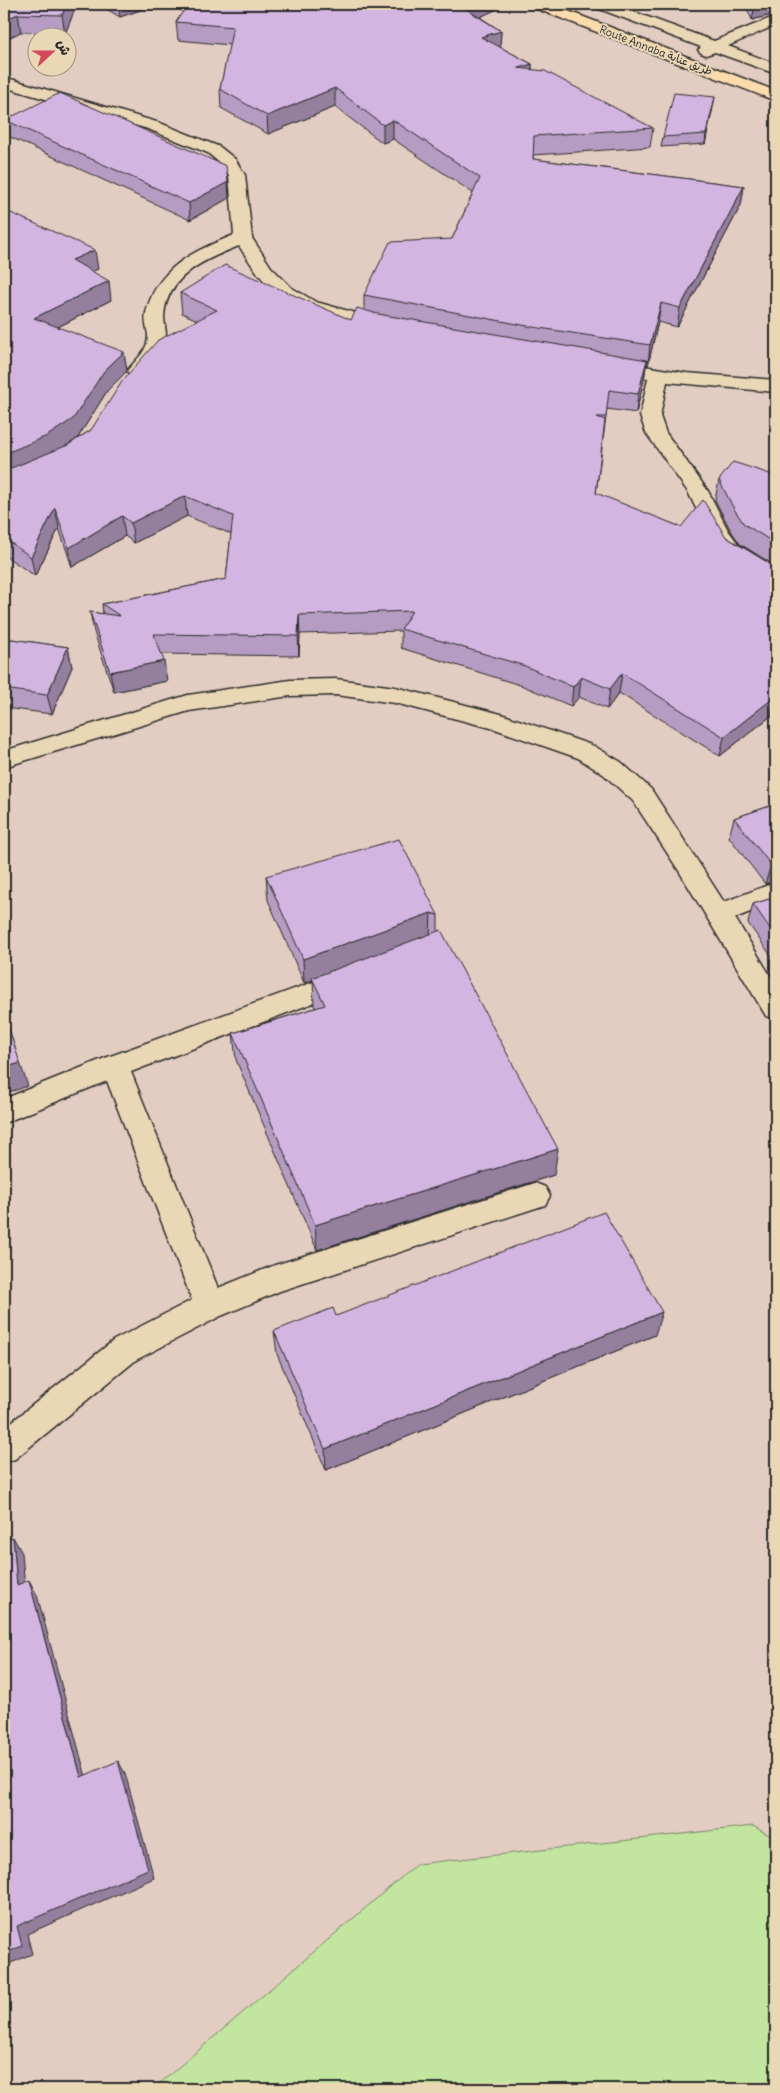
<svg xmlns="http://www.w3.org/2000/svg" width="780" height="2093" viewBox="0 0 780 2093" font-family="Delius,'Playpen Sans Arabic',sans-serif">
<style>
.green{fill:#c2e59f;stroke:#768865}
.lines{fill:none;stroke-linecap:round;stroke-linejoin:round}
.minor-casing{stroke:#2b2b2b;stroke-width:3}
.major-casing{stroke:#2b2b2b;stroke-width:3}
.minor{fill:#ead7b5;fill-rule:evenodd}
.major{fill:#fcdcac;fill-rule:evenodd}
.wall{fill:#b69cc2;stroke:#2b2b2b}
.shaded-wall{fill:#947f9e;stroke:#2b2b2b}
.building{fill:#d4b5e2;stroke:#2b2b2b}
.labels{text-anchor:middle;stroke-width:4;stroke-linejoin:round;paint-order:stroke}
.far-street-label{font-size:11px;fill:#2b2b2b;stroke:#ead7b5}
</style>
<rect width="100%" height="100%" fill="#e3cdc2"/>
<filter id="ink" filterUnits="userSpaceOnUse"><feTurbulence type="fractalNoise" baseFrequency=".02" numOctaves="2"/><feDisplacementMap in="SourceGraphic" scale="10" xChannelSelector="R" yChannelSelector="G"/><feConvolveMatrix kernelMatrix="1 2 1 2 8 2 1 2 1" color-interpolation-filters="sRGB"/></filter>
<g filter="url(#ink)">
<path class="green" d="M753,1826L776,1839V2089H153L417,1864Z"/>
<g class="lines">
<g class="minor-casing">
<g id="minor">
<path d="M592,4H612L714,41L776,16V25L728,46L776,64V74L715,52L706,55L701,53L698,50L701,47L594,7Z"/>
<path d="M4,77L160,123L220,147L235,159L245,175L252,238L271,267L292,288L316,302L396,324L398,328L396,332L389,334C354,325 310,318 280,296C263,283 251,264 239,246C206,259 167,275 164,316C164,323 166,329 166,336C167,352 154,364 144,375H130L127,371C136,359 148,352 148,335C147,328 144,320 146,313C157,267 194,251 234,235L229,175L223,166L208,153L148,129L4,87Z"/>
<path d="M608,360L686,373L776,380V392L667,382L660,416L666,433L708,491L728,530L739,545L776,569V585L768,583L723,555L707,531L688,492L646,433L640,416L648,378L601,370L598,366L601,362Z"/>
<path d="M336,679L395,687L501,714L594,746L621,762L651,789L724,902L776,882V902L735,918L776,985V1019L766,1016L679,871L633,801L603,774L578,758L495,729L395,703L336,695L290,696L189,711L4,767V751L188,695L290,680Z"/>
<path d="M349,969L358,972L362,979L358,986L131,1072L218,1288L275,1265L535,1183L545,1187L550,1196L545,1205L280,1291L221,1316L136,1360L15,1459L4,1463V1428L114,1340L192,1300L107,1081L4,1123V1099L105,1058Z"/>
</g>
</g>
<g class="major-casing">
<path id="major" d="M530,4H550L776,91V101L532,7Z"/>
</g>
<use href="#minor" class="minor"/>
<use href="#major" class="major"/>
</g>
<g class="wall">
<path d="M4,4H77L65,34L21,32Z"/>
<path d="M98,4H158L120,17Z"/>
<path d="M745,4H776V15L775,14L752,20Z"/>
<path d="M495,10L480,17L501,31L500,47L532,64V70L653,128L650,147L533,155V159L744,186L741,205L677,327L658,322L648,365H646L644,380L636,413L607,409L596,494L681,527L726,537L772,565H774L740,544L730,529L715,500L719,480L776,476V722L771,716L720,756L619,693L607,709L579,697L571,706L523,686L401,648V631L300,634L299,656L161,654L167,681L114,692L94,632L90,612L103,614L102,604L226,579L231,534L187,516L134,543L125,536L72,567L59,528L35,576L4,555V210L98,269L92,271L111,300L58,327L127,371L107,391L77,439L66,446L91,430L197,320L182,313L180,293L351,320L364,310V295L452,239L473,193L393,139L383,143L335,107L268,134L221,108L220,89L230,45L178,40L176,22Z"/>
<path d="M713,107L705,144L661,147L663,137Z"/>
<path d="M5,120L229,198L190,220L8,136Z"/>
<path d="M4,638L68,647L72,667L52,714L4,708Z"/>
<path d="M776,804V881L775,880L765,884L729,837L734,818Z"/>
<path d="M266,876L438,915V931L554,1175L317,1250L236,1060L233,1033L315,1008L314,1005L313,980L304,983L268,900Z"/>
<path d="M776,897V963L748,923L753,904Z"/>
<path d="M336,1316L655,1335L326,1470L277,1354L274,1331Z"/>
</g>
<g class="shaded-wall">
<path d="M67,4H77L65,34L62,15Z"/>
<path d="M118,4H158L120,17Z"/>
<path d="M470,4H496L495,10L463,25V7Z"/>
<path d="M759,4H776L775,14L752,20L755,5Z"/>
<path d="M18,14L21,32L4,40V20Z"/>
<path d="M501,31L500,49L481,37Z"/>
<path d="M532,64L531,83L518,68Z"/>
<path d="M335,88V107L268,134L267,116Z"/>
<path d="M715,97L713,107L705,144L706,134Z"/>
<path d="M393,120V139L383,143V125Z"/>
<path d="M228,182L229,198L190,220L189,203Z"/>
<path d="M744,186L741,205L677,327L680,308Z"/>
<path d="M95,250L98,269L75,279L72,260Z"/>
<path d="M109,281L111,300L38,337L34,318Z"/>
<path d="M661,303L658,322L648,365L650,345Z"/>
<path d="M124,352L127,371L107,391L77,439L51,455L4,476V454L104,371Z"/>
<path d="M647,360L644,380L636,413L638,394Z"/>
<path d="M185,496L187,516L134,543L131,523Z"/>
<path d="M776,496V510L770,504Z"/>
<path d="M55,508L59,528L35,576L31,557Z"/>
<path d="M122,516L125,536L72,567L69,548Z"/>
<path d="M299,615L300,634L299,656L298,636Z"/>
<path d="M68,647L72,667L52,714L47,695Z"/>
<path d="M164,661L167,681L114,692L110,672Z"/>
<path d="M622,673L619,693L607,709L610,689Z"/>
<path d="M581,677L579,697L571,706L573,687Z"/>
<path d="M776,696L771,716L720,756L724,737Z"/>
<path d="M776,863V877L775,880L765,884L771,865Z"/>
<path d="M431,913L430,937L312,978L313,980L304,983L303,959Z"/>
<path d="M20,1063L28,1086L4,1094V1068Z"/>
<path d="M558,1149L554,1175L317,1250L315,1225Z"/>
<path d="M662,1312L655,1335L326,1470L325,1449Z"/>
<path d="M13,1537L22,1553L26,1600L17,1585Z"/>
<path d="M29,1580L37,1595L89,1788L81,1777Z"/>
<path d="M118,1761L125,1773L154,1878L27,1934L32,1954L4,1966V1954L17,1926Z"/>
</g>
<g class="building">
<path d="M4,4H67L62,15L18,14L4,20Z"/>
<path d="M188,4H470L463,7L501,31L481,37L532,64L518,68L545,71L653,128L534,136L533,159L744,186L680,308L661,303L650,345L533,327L364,295L390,242L452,239L480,178L393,120L383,125L335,88L267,116L220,89L233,27L176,22Z"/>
<path d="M60,93L226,166L228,182L189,203L5,120Z"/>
<path d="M674,93L715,97L706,134L663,137Z"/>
<path d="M4,210L95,250L72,260L109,281L34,318L124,352L104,371L73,419L47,436L4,454Z"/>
<path d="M225,265L351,320L357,308L378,314L647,360L638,394L609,390L606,417H597L605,420L596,493L681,527L703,500L726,537L772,565L776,566V696L724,737L622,673L610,689L581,677L573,687L525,666L401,629L412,611L299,615L298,636L154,634L164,661L110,672L90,612L120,616L102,604L226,579L233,516L185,496L131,523L122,516L69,548L55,508L31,557L4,538V471L68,445L91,430L123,380L158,340L217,310L180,293Z"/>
<path d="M733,462L776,476V496L770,504L776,506V544L744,524L734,509L719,480Z"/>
<path d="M4,638L68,647L47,695L4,689Z"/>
<path d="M776,804V863L771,865L734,818Z"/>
<path d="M399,839L438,915L431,913L303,959L266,876Z"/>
<path d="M776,897V937L753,904Z"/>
<path d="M441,930L558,1149L315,1225L233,1033L325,1005L312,978Z"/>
<path d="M4,1013L20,1063L4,1068Z"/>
<path d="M604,1212L662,1312L325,1449L274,1331L333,1308L336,1316Z"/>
<path d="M13,1537L17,1585L29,1580L81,1777L118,1761L148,1869L17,1926L22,1946L4,1954V1539Z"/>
</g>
</g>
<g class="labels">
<g class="far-street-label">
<text transform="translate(656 50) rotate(21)" y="4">Route Annaba طريق عنابة</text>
</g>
</g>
<rect width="780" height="2093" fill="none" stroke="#ead7b5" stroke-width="20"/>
<rect x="10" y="10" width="760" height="2073" fill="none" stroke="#2b2b2b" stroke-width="2" filter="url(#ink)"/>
<g transform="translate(52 52) rotate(69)"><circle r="24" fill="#ead7b5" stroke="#9e927e"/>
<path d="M0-4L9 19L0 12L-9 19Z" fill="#d1495b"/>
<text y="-8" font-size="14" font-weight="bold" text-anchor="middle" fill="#2b2b2b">ش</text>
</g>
</svg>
